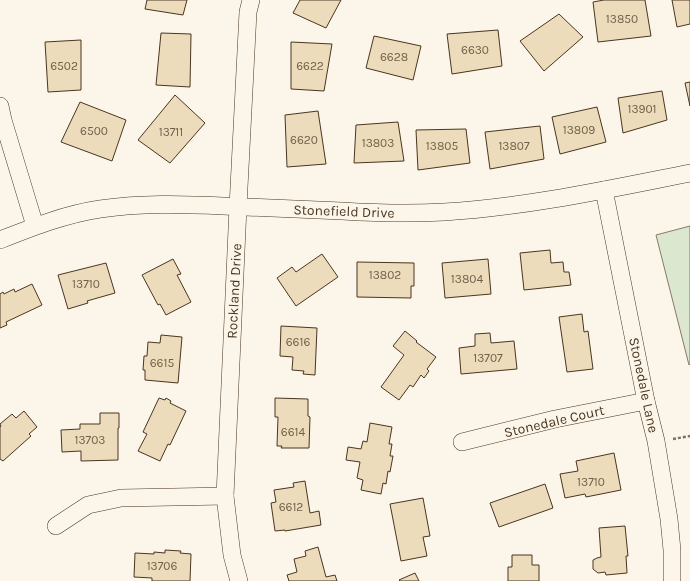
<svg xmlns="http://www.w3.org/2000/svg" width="690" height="581" viewBox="0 0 690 581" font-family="Karla,sans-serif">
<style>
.green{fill:#dce7d0;stroke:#887966}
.building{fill:#ecdcbc;stroke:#4a3520}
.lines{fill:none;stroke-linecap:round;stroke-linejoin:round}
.street-casing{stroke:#4a3520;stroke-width:18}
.path{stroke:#7f6f5c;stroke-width:2.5;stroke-dasharray:3 2;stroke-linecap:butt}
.street{stroke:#fbf6e9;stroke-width:17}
.labels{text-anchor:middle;stroke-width:3;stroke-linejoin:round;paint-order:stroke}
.number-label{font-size:12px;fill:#725f47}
.street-label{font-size:14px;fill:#4a3520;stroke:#fbf6e9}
</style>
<rect width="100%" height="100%" fill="#fbf6e9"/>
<path class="green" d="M690,226V364L689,365L656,235Z"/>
<g class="building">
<path d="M147,0H187L183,15L145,9Z"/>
<path d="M300,0H341L326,28L293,13Z"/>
<path d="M604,0H645L651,36L598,42L593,2Z"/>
<path d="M672,0H690V24L677,27Z"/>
<path d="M559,14L583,37L544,71L520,41Z"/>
<path d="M498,30L502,66L452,74L447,34Z"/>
<path d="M161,33L191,34L190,87L156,85Z"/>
<path d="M374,36L421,46L413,80L366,68Z"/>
<path d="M81,40V90L48,92L45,42Z"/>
<path d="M291,42L332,44L324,91L291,89Z"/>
<path d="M690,82V106L685,83Z"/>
<path d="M662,91L667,120L623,133L618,98Z"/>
<path d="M175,95L205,123L170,163L138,140Z"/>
<path d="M80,102L126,120L112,161L61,142Z"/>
<path d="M597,107L606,142L560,154L552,117Z"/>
<path d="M318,111L326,164L287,167L285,115Z"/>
<path d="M398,122L404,161L354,163L356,125Z"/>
<path d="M540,126L544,159L490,169L485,132Z"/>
<path d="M466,129L470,163L418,170L416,130Z"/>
<path d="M550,250L551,263L563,262L564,272H569L571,285L524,290L520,253Z"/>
<path d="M322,254L338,277L296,306L277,278L292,267L296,272Z"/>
<path d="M173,259L181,274L177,275L191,302L166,315L160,304L158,305L142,275Z"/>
<path d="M488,259L491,294L445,298L442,263Z"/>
<path d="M357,262L414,263V286H411V298L357,297Z"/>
<path d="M106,263L115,293L87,301L88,303L68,309L58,275Z"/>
<path d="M32,284L42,305L6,322L7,325L0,328V294L3,292L4,294L14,289L15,292Z"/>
<path d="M582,314L584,332L588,331L593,369L567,372L559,317Z"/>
<path d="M281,326L317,328L315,375L303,374L304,371L292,370L293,357L280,356Z"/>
<path d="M405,331L417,341L416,342L436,357L427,369L429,371L424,378L421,375L413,387L410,385L399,400L381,387L404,355L393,346Z"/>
<path d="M490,333L491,343L514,341L517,369L461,374L459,348L475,346V334Z"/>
<path d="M161,335L182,337L178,383L145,380V370H143L144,356H147L148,342L160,343Z"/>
<path d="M159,398L165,400L166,398L171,401L170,403L186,411L170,445L168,444L160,461L138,451L147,434L143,432Z"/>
<path d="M275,398L308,399V416L310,417L309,448H281L282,446H277L278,417H275Z"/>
<path d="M24,411L37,427L29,434L31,436L3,461L0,459V427L1,426L0,424L12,414L16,418Z"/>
<path d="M100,413H119V428H118V460L81,461V451L62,452L61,430L80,429V424H100Z"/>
<path d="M370,423L392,427L389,444H392L390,456H393L390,472L388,471L386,484L383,483L381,494L361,490L363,480L357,478L360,462L346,460L348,447L361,449L363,441L367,442Z"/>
<path d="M614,453L621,490L586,497L585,494L565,498L560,474L578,471L576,461Z"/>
<path d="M305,481L310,513L319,511L321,525L285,531V530L275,531L271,503L276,502L274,490L294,487L293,483Z"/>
<path d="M545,484L553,508L499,527L490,503Z"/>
<path d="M423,498L430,536L423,537L427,556L401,561L390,504Z"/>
<path d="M625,526L628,556H626L627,573L606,575L605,572L598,573L593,569V560L597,558L601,557L599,528Z"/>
<path d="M318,547L326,577L335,575L337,581H289L287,575L297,572L294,559L306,556L305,551Z"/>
<path d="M165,550L181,551L180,553L191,554L190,581H152V578L134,577L135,553L154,554V552L165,553Z"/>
<path d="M512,555H532V565H539V581H508V567H512Z"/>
<path d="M415,573L419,581H400L399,580Z"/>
</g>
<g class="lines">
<g class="street-casing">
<g id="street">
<path d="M0,106L3,120L35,226"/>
<path d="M604,190L646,401L656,441L669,519L672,550V581"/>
<path d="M0,240C33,227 66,214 100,209C141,203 182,204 223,206C263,208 303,209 342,211C376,213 410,214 444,212C527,207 609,189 690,173"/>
<path d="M462,442L555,419L646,401"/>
<path d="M56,526L88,505L121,498L225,496"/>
<path d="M239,581L232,555L225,496L238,207L248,12L251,0"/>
</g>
</g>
<path class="path" d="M673,439L690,436"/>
<use href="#street" class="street"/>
</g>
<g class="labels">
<g class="number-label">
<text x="622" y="23">13850</text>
<text x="475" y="54">6630</text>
<text x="394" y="61">6628</text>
<text x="64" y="70">6502</text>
<text x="310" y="70">6622</text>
<text x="642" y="113">13901</text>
<text x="579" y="134">13809</text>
<text x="94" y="135">6500</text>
<text x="171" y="136">13711</text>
<text x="304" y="144">6620</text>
<text x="378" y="147">13803</text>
<text x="442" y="150">13805</text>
<text x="514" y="150">13807</text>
<text x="385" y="279">13802</text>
<text x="467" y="283">13804</text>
<text x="86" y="288">13710</text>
<text x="298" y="346">6616</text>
<text x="488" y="362">13707</text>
<text x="162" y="367">6615</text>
<text x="293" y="436">6614</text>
<text x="90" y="444">13703</text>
<text x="591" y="486">13710</text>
<text x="291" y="511">6612</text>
<text x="162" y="570">13706</text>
</g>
<g class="street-label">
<text transform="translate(344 211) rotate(2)" y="5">Stonefield Drive</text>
<text transform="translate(234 291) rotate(-87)" y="5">Rockland Drive</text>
<text transform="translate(644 385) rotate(78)" y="5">Stonedale Lane</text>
<text transform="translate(554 421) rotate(-13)" y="5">Stonedale Court</text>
</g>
</g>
</svg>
